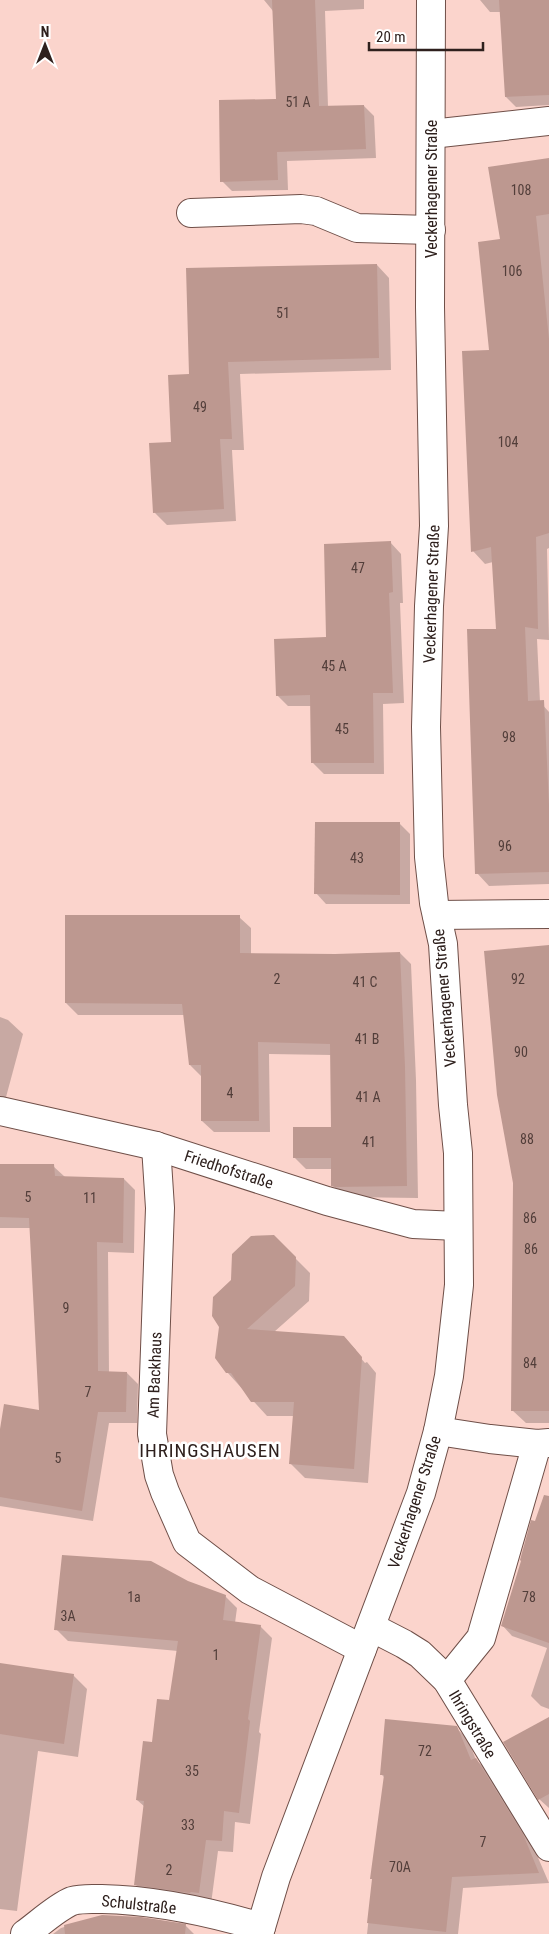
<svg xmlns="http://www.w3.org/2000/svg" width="549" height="1934" viewBox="0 0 549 1934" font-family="'Roboto Condensed',sans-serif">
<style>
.shadow{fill:#0003}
.building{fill:#bd9890}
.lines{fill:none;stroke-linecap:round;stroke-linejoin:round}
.minor-casing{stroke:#6f4f48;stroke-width:30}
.minor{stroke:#fff;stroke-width:28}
.labels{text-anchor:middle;stroke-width:5;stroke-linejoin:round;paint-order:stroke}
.number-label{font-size:14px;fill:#523e3a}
.street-label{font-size:16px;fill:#2e201d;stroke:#fff}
.quarter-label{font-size:19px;letter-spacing:1px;fill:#2e201d;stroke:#fff}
</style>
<rect width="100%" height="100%" fill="#fbd4cc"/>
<g class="shadow">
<path d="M264,0H364V9L325,11L328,107L364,106L374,116L376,158L287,161L288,190L232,191L222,181L278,100L273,11Z"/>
<path d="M480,0H549V105L516,107L506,97L501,12H490Z"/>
<path d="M549,160V548L547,549L549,640L537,639L540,702L549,712V884L489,886L477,873L497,630L493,562L485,564L473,551L501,241Z"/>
<path d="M377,265L389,278L391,370L240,374L244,450H232L236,521L167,525L155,513L190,375Z"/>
<path d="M390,542L401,554L403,603H400L404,703L383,704L384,774H324L313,763L312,706H288L277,695L328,639Z"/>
<path d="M400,824L410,834V904H326L316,893Z"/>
<path d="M239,917L251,928V954L335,956L400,953L411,964L416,1080L418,1198L345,1197L333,1186L332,1169H306L294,1157L332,1128L331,1055L269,1054L270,1132H214L202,1121V1077L190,1065L185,1015H78L66,1003Z"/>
<path d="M549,946V1423H526L512,1410Z"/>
<path d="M0,1017L8,1020L23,1034L2,1112L0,1111Z"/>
<path d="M0,1165L53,1166L65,1177L124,1179L135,1190L134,1253L108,1252L109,1372L127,1373L138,1384L137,1423H109L93,1521L0,1506V1437L40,1412L31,1228H0Z"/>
<path d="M273,1236L310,1273L309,1301L274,1332L344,1337L356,1350H354L365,1363L367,1362L376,1373L368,1483L305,1478L290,1463L294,1416H267L227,1372Z"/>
<path d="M549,1527V1709L541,1706L531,1696L547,1648L512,1636L502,1625Z"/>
<path d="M187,1582L225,1596L237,1608L235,1623L260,1626L272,1638L259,1732L261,1734L250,1824L235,1822L233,1852L218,1851L211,1904L147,1897L136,1885L145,1807L137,1800L153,1743L170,1701L178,1651L68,1641L56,1629Z"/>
<path d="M0,1665L73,1675L87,1689L78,1757L38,1751L17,1911L0,1909Z"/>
<path d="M549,1718V1808L539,1799Z"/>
<path d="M456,1728L468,1739L476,1760L487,1770L533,1846L549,1883L463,1888L458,1934H367L373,1880L371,1878L385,1778L382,1775Z"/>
<path d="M102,1916L141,1918L186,1926L194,1934H53L61,1928Z"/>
</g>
<g class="building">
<path d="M272,0H315L319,106L364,105L366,149L277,152L278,180L220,182L219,100L276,99Z"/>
<path d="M499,0H549V95L505,97Z"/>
<path d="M549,158V214L536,216L549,339V533L536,537L538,629L525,627L528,701L544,700L549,805V872L475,874L467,629H496L491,547L471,552L462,351L489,350L478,242L500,239L488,167Z"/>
<path d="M377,264L379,358L228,362L232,439H220L224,509L153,513L149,443L171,442L168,375L189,374L186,268Z"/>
<path d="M391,541L393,592L389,593L393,693H373L374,763H311L310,695L276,696L274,639L326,637L324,544Z"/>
<path d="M315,822H400V895L314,894Z"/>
<path d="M65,915H240V953L335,954L400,952L405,1067L407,1186L335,1187L331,1186V1158H293V1127H331L330,1044L258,1042L259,1121H201V1065H189L182,1004L65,1003Z"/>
<path d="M549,945V1411H511L513,1183L497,1095L484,951Z"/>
<path d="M0,1164H54L55,1176L124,1178L123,1243L97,1242L98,1371L127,1372L126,1412H98L82,1511L0,1497V1429L4,1404L39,1410L29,1218L0,1217Z"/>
<path d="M274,1235L296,1257L295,1286L247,1329L344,1336L362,1357L354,1469L289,1464L294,1402H251L231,1373H226L215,1358L219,1327L212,1316L213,1297L231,1280L232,1254L251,1236Z"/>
<path d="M544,1495L549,1496V1643L501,1626L521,1561L520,1560L531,1520L535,1521Z"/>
<path d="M62,1555L151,1561L188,1581L226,1595L223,1620L261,1625L248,1719L250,1721L239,1813L224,1811L222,1841L206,1840L199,1893L191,1892L190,1893L134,1885L144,1801L136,1800L143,1741L152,1742L157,1699L169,1700L178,1641L54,1630Z"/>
<path d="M0,1663L74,1674L64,1744L0,1734Z"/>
<path d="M549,1717V1794L538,1800L503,1742Z"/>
<path d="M385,1719L457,1726L471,1760L476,1758L523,1834L539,1873L452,1877L446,1932L367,1923L372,1879H370L384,1775H380Z"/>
<path d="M102,1915L141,1917L186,1924L185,1934H65L64,1925Z"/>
</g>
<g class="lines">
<g class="minor-casing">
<g id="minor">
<path d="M431,134L549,121"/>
<path d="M191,213L301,209L316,211L357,228L431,230"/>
<path d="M437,915L549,914"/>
<path d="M0,1111L156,1146L327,1201L413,1224L458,1226"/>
<path d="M156,1146L160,1208L152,1434L159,1475L165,1492L187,1542L250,1590L362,1649"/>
<path d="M438,1431L490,1439L537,1444L549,1443"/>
<path d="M371,1627L404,1644L420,1654L447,1680L549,1847"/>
<path d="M447,1680L481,1638L537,1444"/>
<path d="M25,1934C39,1924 57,1907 72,1901C82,1898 92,1899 102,1899C156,1900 210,1912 261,1927"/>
<path d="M259,1934L276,1877L421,1493L438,1431L449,1376L459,1285L458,1153L453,1105L443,944L434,903L429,857L426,727L429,606L434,526L430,307L431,0"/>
</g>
</g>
<use href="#minor" class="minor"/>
</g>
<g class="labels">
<g class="number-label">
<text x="298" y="107">51 A</text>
<text x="521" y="195">108</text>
<text x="512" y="276">106</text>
<text x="283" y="318">51</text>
<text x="200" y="412">49</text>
<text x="508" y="447">104</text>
<text x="358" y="573">47</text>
<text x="334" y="671">45 A</text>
<text x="342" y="734">45</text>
<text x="509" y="742">98</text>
<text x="505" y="851">96</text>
<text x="357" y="863">43</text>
<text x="277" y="984">2</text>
<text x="518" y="984">92</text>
<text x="365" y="987">41 C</text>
<text x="367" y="1044">41 B</text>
<text x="521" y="1057">90</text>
<text x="230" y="1098">4</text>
<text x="368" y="1102">41 A</text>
<text x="527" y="1144">88</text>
<text x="369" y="1147">41</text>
<text x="28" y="1202">5</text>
<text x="90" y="1203">11</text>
<text x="530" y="1223">86</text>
<text x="531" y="1254">86</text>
<text x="66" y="1313">9</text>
<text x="530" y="1368">84</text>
<text x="88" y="1397">7</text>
<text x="58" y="1463">5</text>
<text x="134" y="1602">1a</text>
<text x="529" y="1602">78</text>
<text x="68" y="1621">3A</text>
<text x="216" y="1660">1</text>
<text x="425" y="1756">72</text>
<text x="192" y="1776">35</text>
<text x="188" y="1830">33</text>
<text x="483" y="1847">7</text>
<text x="400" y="1872">70A</text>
<text x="169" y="1875">2</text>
</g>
<g class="street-label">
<text transform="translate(431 189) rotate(-90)" y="6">Veckerhagener Straße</text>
<text transform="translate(431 594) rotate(-88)" y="6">Veckerhagener Straße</text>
<text transform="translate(444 998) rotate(-95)" y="6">Veckerhagener Straße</text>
<text transform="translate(229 1169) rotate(18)" y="6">Friedhofstraße</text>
<text transform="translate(154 1375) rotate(-88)" y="6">Am Backhaus</text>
<text transform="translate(414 1502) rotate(-72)" y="6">Veckerhagener Straße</text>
<text transform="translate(473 1724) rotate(59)" y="6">Ihringstraße</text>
<text transform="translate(139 1904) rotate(6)" y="6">Schulstraße</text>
</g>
<g class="quarter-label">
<text x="210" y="1457">IHRINGSHAUSEN</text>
</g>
</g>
<g transform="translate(45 45)" stroke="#ffffff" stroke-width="4" paint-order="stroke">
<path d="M0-4L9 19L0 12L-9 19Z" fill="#2e201d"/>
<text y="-8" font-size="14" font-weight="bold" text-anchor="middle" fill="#2e201d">N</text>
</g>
<path d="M369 42v8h114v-8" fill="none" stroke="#2e201d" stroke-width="2.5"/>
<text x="376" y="42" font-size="15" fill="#2e201d" stroke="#ffffff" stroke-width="4" paint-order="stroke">20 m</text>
</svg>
